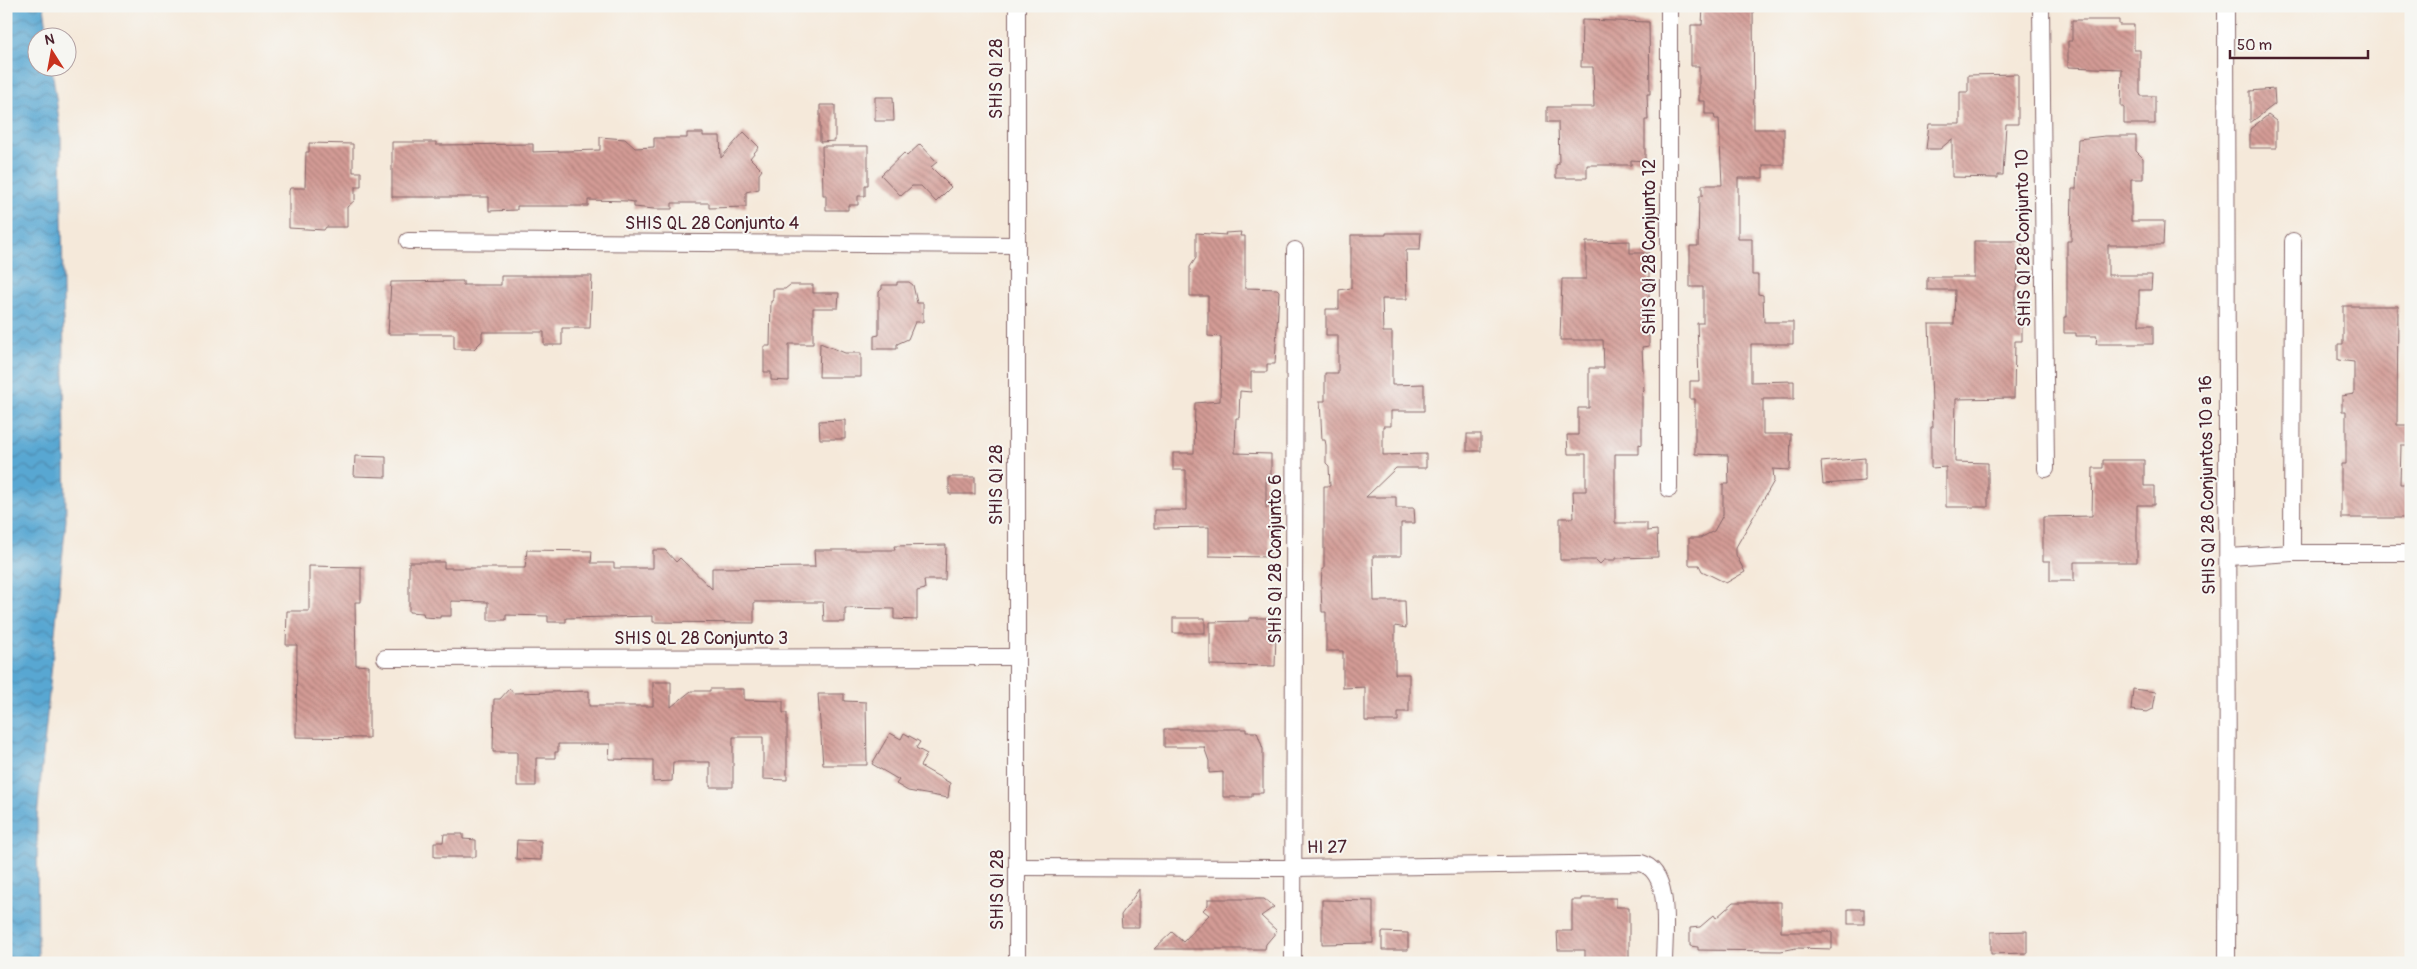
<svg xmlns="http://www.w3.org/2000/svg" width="2417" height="969" viewBox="0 0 2417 969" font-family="Pangolin,sans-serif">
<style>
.water{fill:url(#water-waves);stroke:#52637e}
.building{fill:url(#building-back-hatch)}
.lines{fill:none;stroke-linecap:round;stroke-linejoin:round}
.street-casing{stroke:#866668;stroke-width:18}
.street{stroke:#fff;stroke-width:16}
.labels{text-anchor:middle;stroke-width:4;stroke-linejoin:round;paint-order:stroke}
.street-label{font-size:18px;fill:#4a1f2b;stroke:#f6f6f2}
</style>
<defs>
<pattern id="water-waves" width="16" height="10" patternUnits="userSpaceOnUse" patternTransform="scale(1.25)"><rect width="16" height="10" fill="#59a7d2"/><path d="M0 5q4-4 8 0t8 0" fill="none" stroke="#4c87ab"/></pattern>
<pattern id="building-back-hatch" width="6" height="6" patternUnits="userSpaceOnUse" patternTransform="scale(1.25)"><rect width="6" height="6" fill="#d39b95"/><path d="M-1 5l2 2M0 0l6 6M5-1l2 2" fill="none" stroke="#ad7e7a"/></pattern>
</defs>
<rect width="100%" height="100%" fill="#f6f6f2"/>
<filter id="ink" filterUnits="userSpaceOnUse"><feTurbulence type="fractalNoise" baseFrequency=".02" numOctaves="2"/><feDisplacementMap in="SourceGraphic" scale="10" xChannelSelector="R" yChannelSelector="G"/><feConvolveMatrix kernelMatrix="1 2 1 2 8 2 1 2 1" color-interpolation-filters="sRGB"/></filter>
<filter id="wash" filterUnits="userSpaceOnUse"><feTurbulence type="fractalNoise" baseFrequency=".0096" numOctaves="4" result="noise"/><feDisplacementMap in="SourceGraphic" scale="20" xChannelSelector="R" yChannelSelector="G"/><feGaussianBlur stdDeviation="1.12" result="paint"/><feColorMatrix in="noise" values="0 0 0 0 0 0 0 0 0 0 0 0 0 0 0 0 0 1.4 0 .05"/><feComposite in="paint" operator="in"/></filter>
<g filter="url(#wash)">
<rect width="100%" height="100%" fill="#f5e9da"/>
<path class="water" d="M6,6H44L48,37L38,38V68H52L61,135L66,520L37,818L38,963H6Z"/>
<g id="blocks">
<g class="building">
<path d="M1703,6H1753L1754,129H1784V165H1763V178H1738V239H1752V275H1758V294L1763,295L1764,322H1793V344H1751V382L1794,381V399H1763V434H1791L1790,470L1773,469L1774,481L1736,547V555L1745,572L1726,583L1702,571L1699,565H1689V538H1700L1714,531L1723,515V484H1729L1728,455L1695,454V399H1690V381H1699L1697,323H1703V287H1690V246H1698L1699,196H1702V185H1722L1719,119H1715L1714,114H1705V101H1699V66H1691V25H1702Z"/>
<path d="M1582,20L1649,22L1650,94H1647L1648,120H1645V161L1631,160V165H1587V178H1556V165L1559,164L1558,122H1547V107H1594L1593,67H1581Z"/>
<path d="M2072,20H2119V25H2134V50H2140V94L2141,96H2155V124H2124V107H2121L2122,69L2068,67V41H2072Z"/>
<path d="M2018,74V124H2006L2003,175H1998V178L1952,177V139L1940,149H1926L1929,124H1960V92H1968V75Z"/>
<path d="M2274,89L2275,104L2250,123V91Z"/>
<path d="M875,97H893L894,121H875Z"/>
<path d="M820,105H835V141L820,142Z"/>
<path d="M2268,115L2276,121V148H2250V129Z"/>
<path d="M744,132L759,147L750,158L762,170L759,174V189L746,192V207L709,208V203H672V209H654L634,207V202L628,201L588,200V206H517V210L489,211V197H392V142H436V145L533,144V152L600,150V137L625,139L635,148L654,147V138H687V133H703V136H720L721,158Z"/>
<path d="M2105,136H2136V151L2143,158V179H2131V221H2164L2163,245H2108V275H2152L2151,290H2139V325H2153V344H2096L2097,336H2076V333H2064V317H2067V241H2071L2072,189H2076L2078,139Z"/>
<path d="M309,143L353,144V172H361V187H355V200L347,207V227H326L324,230L289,228V191L290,188H305L306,152H309Z"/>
<path d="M920,144L937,162L931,167L951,187L936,202L921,186H912L901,196L881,175L904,153L907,156Z"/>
<path d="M822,146H868V185H865V196H858V205H848V210H826V195H823Z"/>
<path d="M1241,232L1240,236H1245V288L1277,289L1279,291L1275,364H1267V372H1251V392L1240,391L1239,418H1236L1235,453L1271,454V475H1266V508H1277V536H1270V557L1209,556V527L1154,528V510H1186V470H1173V453H1194L1195,403L1220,401L1221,337L1208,336V296H1190V267L1196,258V233L1226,235L1225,233Z"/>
<path d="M1386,233H1421L1420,250H1406L1407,299H1382L1383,332H1392V385L1424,384V411H1391V426H1383V455L1426,454V468H1396L1366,497H1396V508H1414L1415,523H1401V556H1373L1374,601H1405L1406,628L1395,626V674H1409V712H1398V721H1365V687L1343,688V651H1326V612H1322L1321,587L1322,569H1324V486H1330L1329,466L1326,463V445L1325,440H1322L1320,401H1325V373H1338V335H1326V309H1339V290L1351,288V235H1386Z"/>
<path d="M1630,241V253H1649V346L1642,347L1644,391L1642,393V445L1639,444V454H1615V523H1647V531L1657,530L1658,557L1616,558V560H1604L1600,564L1596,560H1560V518H1574L1573,491H1586V454H1568L1567,435H1578V408H1589V368H1604L1603,340H1560L1562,279H1586V242Z"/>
<path d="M1974,241H2022V261L2018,262L2017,290H2015V321L2022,322V341H2015L2014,398L1956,399L1955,462L1988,463V507H1946V467L1931,468V427H1933L1929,324H1954L1955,290H1927V277H1974Z"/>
<path d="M501,276H592L590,328H562V345H544V332H482V341L474,349H454V334H388L391,282L463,281V285H501Z"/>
<path d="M897,282H909L913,285L917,303H923V322H915L908,339L897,344V349H874V336L879,335V292L882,289V285H897Z"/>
<path d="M790,285H813V293H839L838,308H813V344H789V381L771,380V372H764V346H770L771,301H773V289H785Z"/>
<path d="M2343,306H2398L2397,425H2411V445H2401L2400,484H2411V518H2341V464H2346V411H2342V396L2354,394V362L2338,360V344H2343Z"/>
<path d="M820,343L845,353H861V377H819Z"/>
<path d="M845,420V439H820L819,421Z"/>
<rect x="1467" y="434" width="14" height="17"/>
<path d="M355,456L386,457V477L354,476Z"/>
<path d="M1865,458V481L1823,484L1821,462Z"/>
<path d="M2103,460H2144V486H2154V505H2137V562H2074V581H2050V561H2043V517L2092,516L2093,468H2103Z"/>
<rect x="949" y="477" width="26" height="17"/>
<path d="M946,545L945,580H924L925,589L917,591V620L894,619V609L845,608V622H824L823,602H754V623L653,622V616L566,618V622H548V616L506,615V620H488V602L451,601V616H440V618L424,617L423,613L409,612V562H444V568H525L527,550L592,551L591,563H614V568H653V550H665L676,562L680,558L712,589V568L815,567L814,550H895L894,546Z"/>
<path d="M309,566L361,567V602H355L356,665L369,666V738L296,737L297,645H286L287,611H309Z"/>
<rect x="1173" y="618" width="32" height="15"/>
<path d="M1249,618H1272L1273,635L1276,634L1275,666L1210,665V622L1249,621Z"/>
<path d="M653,682H671V707L691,691H710V689H744V700L783,701V713H787V780L763,779V737H733V787H710V762H673L672,781L653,782V760L609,759L610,744H558V752H555V758H536V786H517V752H493L494,699H500L509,689L514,693L589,691V706H653Z"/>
<path d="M2133,689L2156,692L2153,709L2147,712L2131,710Z"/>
<path d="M818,694H844V701L866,702L867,765H823Z"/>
<path d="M1164,729H1246V732H1257L1263,749V793H1252V797H1223V772L1209,773V761L1204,747H1164Z"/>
<path d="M890,733L901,739L904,733L920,742L916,748L927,754L920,766L950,783L948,798L908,791L896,784L899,780L872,764Z"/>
<path d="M444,834H463V839L476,840V857H434V842H443Z"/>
<path d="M517,840L541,841V860L516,859Z"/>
<path d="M1139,889V927H1122L1121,915Z"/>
<path d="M1582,898H1616V907H1629V963H1585V950H1558L1557,931H1572V900H1582Z"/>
<path d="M1208,899H1264L1274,907L1261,916L1277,931L1266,944L1265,949H1154L1172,932L1183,942L1209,915L1203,910L1208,905Z"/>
<path d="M1322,900L1373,901V943L1322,944Z"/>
<path d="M1734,902H1781V932H1832V949L1796,948L1781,951L1698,950V947L1690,946V928L1700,927L1714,915L1716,918Z"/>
<rect x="1848" y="909" width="16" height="15"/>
<path d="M2027,931V953L1991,954V932Z"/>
<path d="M1382,932L1408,933V950H1382Z"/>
</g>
</g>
</g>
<g filter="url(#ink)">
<use href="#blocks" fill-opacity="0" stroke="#866668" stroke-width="1"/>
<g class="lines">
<g class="street-casing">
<g id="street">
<path d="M1017,6V963"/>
<path d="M2041,6L2046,469"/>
<path d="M2226,6C2226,325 2229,644 2227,963"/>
<path d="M408,241L1016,245"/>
<path d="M1669,489V6"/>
<path d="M2292,553L2293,241"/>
<path d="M2229,557L2292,553H2411"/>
<path d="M385,658L1017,657"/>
<path d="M1017,867L1293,868L1641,863C1673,872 1664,936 1664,963"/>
<path d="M1293,963L1295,250"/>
</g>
</g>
<use href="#street" class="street"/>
</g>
</g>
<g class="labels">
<g class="street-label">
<text transform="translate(996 79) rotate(-90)" y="6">SHIS QI 28</text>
<text x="712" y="229">SHIS QL 28 Conjunto 4</text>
<text transform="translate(2023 238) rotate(-91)" y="6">SHIS QI 28 Conjunto 10</text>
<text transform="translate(1649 247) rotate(-90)" y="6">SHIS QI 28 Conjunto 12</text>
<text transform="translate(996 485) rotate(-90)" y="6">SHIS QI 28</text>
<text transform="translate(2207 485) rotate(-91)" y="6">SHIS QI 28 Conjuntos 10 a 16</text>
<text transform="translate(1275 559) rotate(-90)" y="6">SHIS QI 28 Conjunto 6</text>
<text x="701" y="644">SHIS QL 28 Conjunto 3</text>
<text transform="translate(1327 847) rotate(-1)" y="6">HI 27</text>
<text transform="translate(997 890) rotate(-90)" y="6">SHIS QI 28</text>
</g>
</g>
<rect width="2417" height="969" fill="none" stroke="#f6f6f2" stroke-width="25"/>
<g transform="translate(52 52) rotate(349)"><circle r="24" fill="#f6f6f2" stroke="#b1a0a2"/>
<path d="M0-4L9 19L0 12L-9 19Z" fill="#c8321e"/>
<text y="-8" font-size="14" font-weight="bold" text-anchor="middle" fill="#4a1f2b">N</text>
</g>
<path d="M2230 50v8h138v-8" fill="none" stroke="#4a1f2b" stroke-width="2.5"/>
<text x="2237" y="50" font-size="15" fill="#4a1f2b" stroke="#f6f6f2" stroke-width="4" paint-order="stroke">50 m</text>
</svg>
